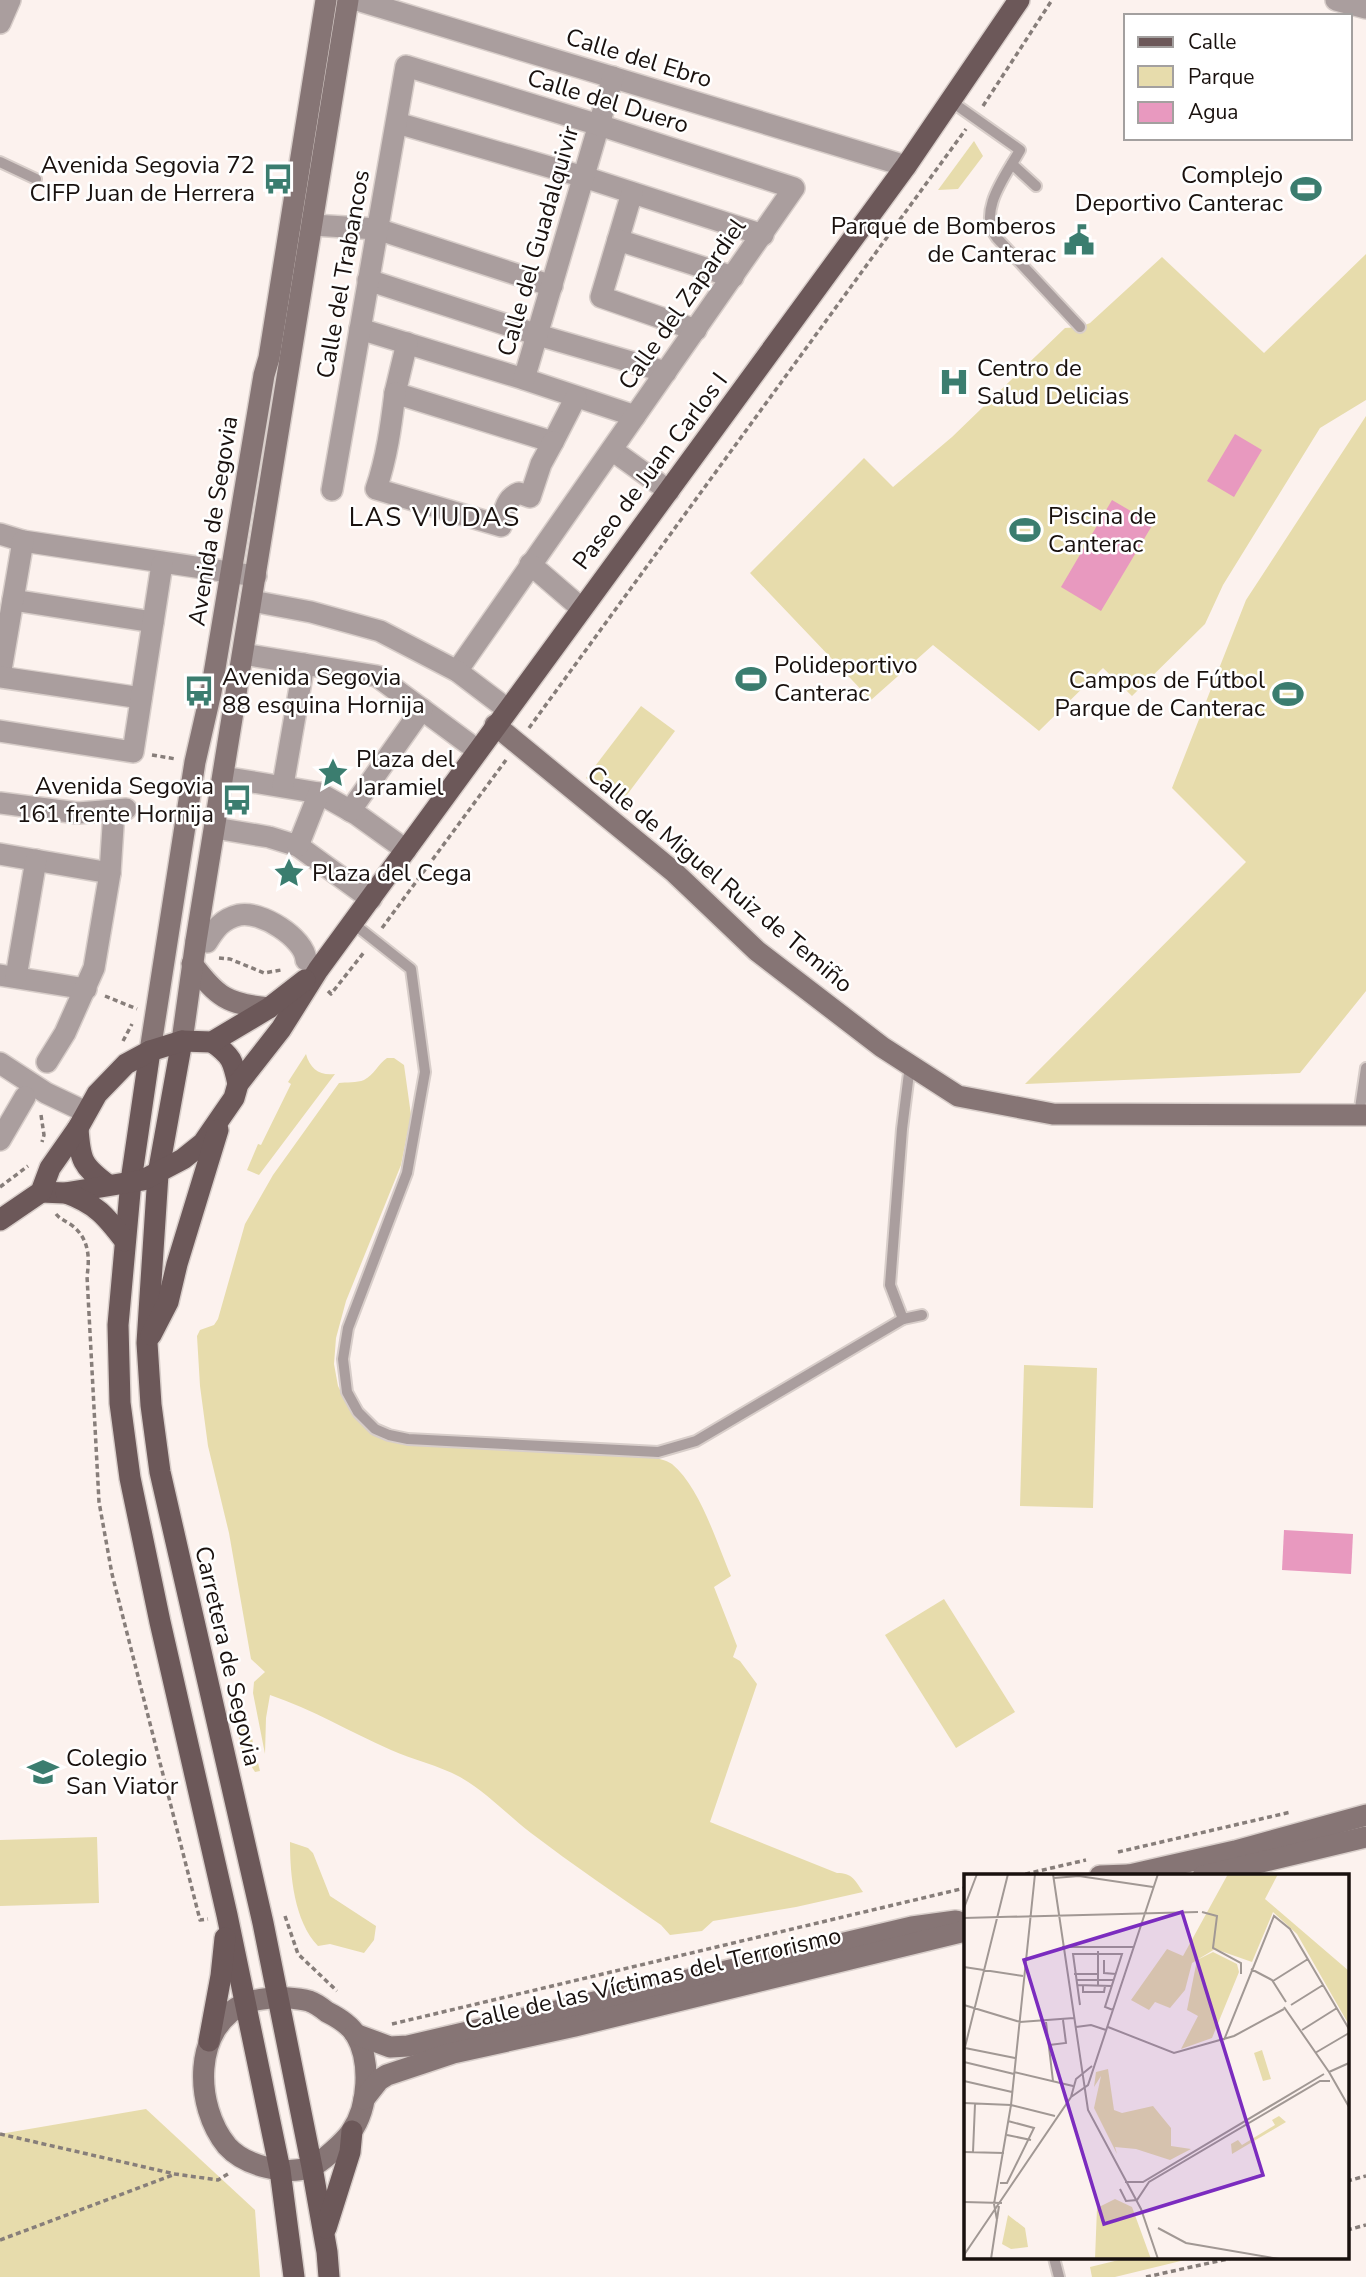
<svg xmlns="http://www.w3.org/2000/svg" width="1366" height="2277" viewBox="0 0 1366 2277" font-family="'Nunito Sans',sans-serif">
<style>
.green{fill:#e7dcac}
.water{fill:#e899bf}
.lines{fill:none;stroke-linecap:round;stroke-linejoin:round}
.lane-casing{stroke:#d8ceca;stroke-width:14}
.street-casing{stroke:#d8ceca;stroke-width:24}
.secondary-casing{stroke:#d8ceca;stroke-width:24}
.primary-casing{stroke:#d8ceca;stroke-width:24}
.path{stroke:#877e7a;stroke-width:3.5;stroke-dasharray:5 3.5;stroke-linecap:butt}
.lane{stroke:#aa9e9e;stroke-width:10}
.street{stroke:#aa9e9e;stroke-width:21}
.secondary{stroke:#867575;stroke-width:21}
.primary{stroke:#6c5859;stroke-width:21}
.labels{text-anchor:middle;stroke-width:5;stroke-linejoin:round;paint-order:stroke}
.street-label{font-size:24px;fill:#19110e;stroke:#fff}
.poi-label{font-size:24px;fill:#19110e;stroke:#fff;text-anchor:start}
.neighbourhood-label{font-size:26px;letter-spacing:2px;fill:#19110e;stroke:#fff}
.inset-road{fill:none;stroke:#a19894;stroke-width:2}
.view{fill:#7b2cbf;fill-opacity:0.15;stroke:#7b2cbf;stroke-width:3.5}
.inset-edge{fill:none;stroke:#19110e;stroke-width:3.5}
</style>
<rect width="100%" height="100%" fill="#fcf2ee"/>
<g class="green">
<path d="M974,141L983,156L958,189L938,190Z"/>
<path d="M1366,254V400L1320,428L1223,585L1205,624L1132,696L1103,668L1039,731L933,645L871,700L750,573L864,458L893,487L952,437L1065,328L1080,327L1090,323L1162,257L1264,353Z"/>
<path d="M1366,416V991L1300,1073L1025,1084L1246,862L1172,788L1246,600Z"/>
<path d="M641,706L675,731L620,804L586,778Z"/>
<path d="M306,1054C310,1069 320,1076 335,1074L259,1175L247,1170L258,1144L261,1145L291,1084L288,1082Z"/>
<path d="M387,1058H394L404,1065L411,1115L401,1165L346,1301L336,1338L334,1364L338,1386L349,1408L356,1417L405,1443L488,1449L651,1457C659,1459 666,1460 672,1464C700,1487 717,1544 731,1576L714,1587L737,1646L733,1657L740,1661L757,1684L710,1822L837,1873C852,1873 855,1880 863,1892L796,1907L713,1921L702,1931L670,1935L661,1925C617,1895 573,1865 531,1833C508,1815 486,1792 460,1777C438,1765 413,1760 391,1750C350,1732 312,1709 270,1695L266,1718L265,1754L253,1693L254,1682L265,1672L251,1659L229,1533L208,1446L200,1386L197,1336L200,1330L214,1325L218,1319L245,1224L273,1175L339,1083C346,1082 357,1083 364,1080C374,1075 378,1064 387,1058Z"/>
<path d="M1024,1365L1097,1368L1093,1508L1020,1506Z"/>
<path d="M944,1599L1015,1712L956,1748L885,1635Z"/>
<path d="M249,1726L260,1771L255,1772L242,1751L237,1728Z"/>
<path d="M97,1837L99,1903L0,1906V1840Z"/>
<path d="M290,1842L308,1848L313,1853L330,1896L376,1926L374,1940L364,1953L330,1944L318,1946C294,1921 290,1875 290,1842Z"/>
<path d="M146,2109L255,2210L260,2277H0V2134Z"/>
<path d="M1127,2258H1193L1115,2277H1092L1090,2267Z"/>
</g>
<g class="water">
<path d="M1235,434L1262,450L1234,497L1207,481Z"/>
<path d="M1112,500L1153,524L1101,611L1061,587Z"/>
<path d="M1284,1530L1353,1534L1351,1574L1282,1570Z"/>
</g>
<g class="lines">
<g class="lane-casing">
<g id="lane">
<path d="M952,102L1020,150C1007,174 976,212 997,238L1080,327"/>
<path d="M0,162L36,179"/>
<path d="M1012,164L1036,186"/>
<path d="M354,924L411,969L425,1072L407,1173L348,1328L343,1359L347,1392L358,1412L375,1429L389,1435L408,1439L658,1452L696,1441L903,1319L922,1315"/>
<path d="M1359,1115L1366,1068"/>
<path d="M903,1319L890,1285L902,1129L910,1065"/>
<path d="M1054,2258L1059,2277"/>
</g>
</g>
<g class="street-casing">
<g id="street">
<path d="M357,0L906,166"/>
<path d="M1336,0L1366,8"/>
<path d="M0,23L10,0"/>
<path d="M397,123L584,177L763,235"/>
<path d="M632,193L601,297L696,330"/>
<path d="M313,225L377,229L552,286"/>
<path d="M618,240L733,277"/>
<path d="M368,280L538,335L666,372"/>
<path d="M360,329L524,379L635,416"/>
<path d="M407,343L395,393L553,442L576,397"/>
<path d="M524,379L613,77"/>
<path d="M395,393C391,426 387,457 376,489L501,526C504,513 505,498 519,493L530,497L541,464L553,442"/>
<path d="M612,450L669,491"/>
<path d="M332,490L406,66L599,125L794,188L457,671"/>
<path d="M0,534L23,541L256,576"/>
<path d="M530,564L581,608"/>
<path d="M13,600L153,622"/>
<path d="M252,601L311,612L380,631L457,671L507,709"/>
<path d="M243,654L377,676L477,750"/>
<path d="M0,676L23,541"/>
<path d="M0,677L141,698"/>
<path d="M0,731L133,752L162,564"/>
<path d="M223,777L319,793L356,814L406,850"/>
<path d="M283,785L304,664"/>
<path d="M0,803L78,813L126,809"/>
<path d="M350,811L422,709"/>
<path d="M215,828L269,837L298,846L371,899"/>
<path d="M298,846L319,793"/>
<path d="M0,854L110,873"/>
<path d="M196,941L207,942C215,929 222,919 239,915C260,910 305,938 306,960"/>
<path d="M0,975L86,989"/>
<path d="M16,977L36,860"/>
<path d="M47,1062L65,1033L94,968L110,873L114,811"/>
<path d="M0,1063L46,1093L86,1112"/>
<path d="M0,1140L25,1097"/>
</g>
</g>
<g class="secondary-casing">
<g id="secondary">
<path d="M495,725L674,872L757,951L882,1047L958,1096L1053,1114L1366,1115"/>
<path d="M192,964C218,997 226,1004 269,1008"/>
<path d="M182,1041L196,941L348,0"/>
<path d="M150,1051L195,762L211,692L264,375L269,358L326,0"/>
<path d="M1100,1876L1128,1875"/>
<path d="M1125,1876L1235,1851L1366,1815"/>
<path d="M1203,1876L1366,1837"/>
<path d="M277,1997C287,1998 299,1998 309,2001C315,2003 322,2008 327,2012C337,2017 350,2025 356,2035C371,2061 369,2107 351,2132C345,2141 321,2163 311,2167C286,2176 245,2166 227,2146C194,2106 192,2026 246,2003C255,1999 268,1999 277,1997Z"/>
<path d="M355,2034L390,2047L408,2046L912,1927L956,1921L959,1922"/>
<path d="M364,2099L379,2080L387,2075L453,2053L575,2026L965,1931"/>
</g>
</g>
<g class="primary-casing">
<g id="primary">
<path d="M182,1041L158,1174L147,1343L151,1405L160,1472L263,1923L312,2167L327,2252L329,2277"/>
<path d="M212,1042C232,1056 233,1061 238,1084"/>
<path d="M150,1051L131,1181L118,1325L120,1403L130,1478L160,1622L227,1915L280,2170L294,2277"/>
<path d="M78,1128C80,1160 82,1166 108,1185"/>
<path d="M41,1192L65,1193L143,1180L183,1159L203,1143L234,1098L238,1084L281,1029L318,970L906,166L1019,0"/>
<path d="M66,1193C96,1204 106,1216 125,1241"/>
<path d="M0,1220L41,1192L50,1168L78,1128L97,1094L126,1064L150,1051L182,1041L212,1042L269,1008L305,980"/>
<path d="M151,1335L168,1302L177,1264L218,1130"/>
<path d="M209,2041L221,1976L225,1938"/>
<path d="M326,2228L350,2152L352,2131"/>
</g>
</g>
<g class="path">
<path d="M983,106L1052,0"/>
<path d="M529,728L966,129"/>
<path d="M152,755L176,759"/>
<path d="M146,812L166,816"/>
<path d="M382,928L506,760"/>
<path d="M219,958L230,959L264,973L281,970"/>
<path d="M328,991L331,994L365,951"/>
<path d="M105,996L137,1009"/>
<path d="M123,1041L132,1024"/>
<path d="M41,1115L44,1135L42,1142"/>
<path d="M0,1187L28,1166"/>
<path d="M56,1214C61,1220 64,1220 70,1224C89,1237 90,1257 87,1276L99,1502L112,1574L200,1920L208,1919"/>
<path d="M1118,1852L1291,1812"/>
<path d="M1017,1876L1086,1860"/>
<path d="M285,1916L298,1954L337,1991"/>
<path d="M392,2024L965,1888"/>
<path d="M0,2134L175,2174L218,2180L228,2174"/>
<path d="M1347,2181L1366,2176"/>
<path d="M1347,2230L1366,2225"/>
<path d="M0,2240L173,2175"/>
<path d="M1146,2277L1232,2258"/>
</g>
<use href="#lane" class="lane"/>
<use href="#street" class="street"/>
<use href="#secondary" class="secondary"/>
<use href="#primary" class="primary"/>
</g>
<defs>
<g id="bus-bare" transform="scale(2.415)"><path d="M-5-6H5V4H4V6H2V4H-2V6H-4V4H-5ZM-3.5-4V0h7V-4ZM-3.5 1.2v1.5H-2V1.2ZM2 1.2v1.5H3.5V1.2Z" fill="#3b7d6f" stroke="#fff" stroke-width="2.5" paint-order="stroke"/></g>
<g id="stadium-bare" transform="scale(2.415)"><path d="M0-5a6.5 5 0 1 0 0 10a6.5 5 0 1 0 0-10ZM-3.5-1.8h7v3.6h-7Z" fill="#3b7d6f" stroke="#fff" stroke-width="2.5" paint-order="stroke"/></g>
<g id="civic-bare" transform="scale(2.415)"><path d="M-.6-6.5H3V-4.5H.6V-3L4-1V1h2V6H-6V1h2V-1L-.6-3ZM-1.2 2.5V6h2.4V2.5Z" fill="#3b7d6f" stroke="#fff" stroke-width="2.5" paint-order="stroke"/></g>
<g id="hospital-bare" transform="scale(2.415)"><path d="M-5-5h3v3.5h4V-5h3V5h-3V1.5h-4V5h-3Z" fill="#3b7d6f" stroke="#fff" stroke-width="2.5" paint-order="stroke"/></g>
<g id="sight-bare" transform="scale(2.415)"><path d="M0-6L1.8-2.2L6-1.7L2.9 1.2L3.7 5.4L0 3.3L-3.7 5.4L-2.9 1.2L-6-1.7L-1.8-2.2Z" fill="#3b7d6f" stroke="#fff" stroke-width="2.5" paint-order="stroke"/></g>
<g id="school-bare" transform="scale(2.415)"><path d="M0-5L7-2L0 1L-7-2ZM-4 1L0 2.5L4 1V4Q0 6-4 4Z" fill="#3b7d6f" stroke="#fff" stroke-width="2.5" paint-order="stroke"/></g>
</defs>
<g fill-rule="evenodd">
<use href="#bus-bare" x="278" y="179"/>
<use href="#stadium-bare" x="1306" y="189"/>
<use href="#civic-bare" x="1079" y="240"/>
<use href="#hospital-bare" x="954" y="382"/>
<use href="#stadium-bare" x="1025" y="530"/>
<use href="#stadium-bare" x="751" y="679"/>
<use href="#bus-bare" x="199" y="691"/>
<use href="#stadium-bare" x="1288" y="694"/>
<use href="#sight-bare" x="333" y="773"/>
<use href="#bus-bare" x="237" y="800"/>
<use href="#sight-bare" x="289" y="873"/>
<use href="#school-bare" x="43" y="1772"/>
</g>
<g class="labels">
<g class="street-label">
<text transform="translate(639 58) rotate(17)" y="8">Calle del Ebro</text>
<text transform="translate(608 101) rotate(17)" y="8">Calle del Duero</text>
<text transform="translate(538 241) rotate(-74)" y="8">Calle del Guadalquivir</text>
<text transform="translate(343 274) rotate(-80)" y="8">Calle del Trabancos</text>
<text transform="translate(682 304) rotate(-55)" y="8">Calle del Zapardiel</text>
<text transform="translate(650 471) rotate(-53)" y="8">Paseo de Juan Carlos I</text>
<text transform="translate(213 521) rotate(-81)" y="8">Avenida de Segovia</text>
<text transform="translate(720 879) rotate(40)" y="8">Calle de Miguel Ruiz de Temiño</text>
<text transform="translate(228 1656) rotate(77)" y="8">Carretera de Segovia</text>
<text transform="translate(653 1978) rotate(-13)" y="8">Calle de las Víctimas del Terrorismo</text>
</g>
<g class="poi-label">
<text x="255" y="173" text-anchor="end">Avenida Segovia 72<tspan x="255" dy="28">CIFP Juan de Herrera</tspan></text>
<text x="1283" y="183" text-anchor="end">Complejo<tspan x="1283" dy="28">Deportivo Canterac</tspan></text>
<text x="1056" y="234" text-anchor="end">Parque de Bomberos<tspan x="1056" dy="28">de Canterac</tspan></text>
<text x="977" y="376">Centro de<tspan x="977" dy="28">Salud Delicias</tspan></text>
<text x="1048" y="524">Piscina de<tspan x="1048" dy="28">Canterac</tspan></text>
<text x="774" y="673">Polideportivo<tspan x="774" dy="28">Canterac</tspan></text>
<text x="222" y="685">Avenida Segovia<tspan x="222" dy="28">88 esquina Hornija</tspan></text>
<text x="1265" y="688" text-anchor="end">Campos de Fútbol<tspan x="1265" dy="28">Parque de Canterac</tspan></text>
<text x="356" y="767">Plaza del<tspan x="356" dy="28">Jaramiel</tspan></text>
<text x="214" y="794" text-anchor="end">Avenida Segovia<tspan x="214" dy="28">161 frente Hornija</tspan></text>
<text x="312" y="881">Plaza del Cega</text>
<text x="66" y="1766">Colegio<tspan x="66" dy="28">San Viator</tspan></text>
</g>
<g class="neighbourhood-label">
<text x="435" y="526">LAS VIUDAS</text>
</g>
</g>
<g transform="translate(964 1874)">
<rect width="385" height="385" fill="#fcf2ee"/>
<path d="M264,0H314L301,25L385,97V151L333,60L309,38L288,88L251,75L228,89L221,116L206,134L191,128L185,136L167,126L203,75L219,82ZM249,78L273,90L275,98L248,164L217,175L234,142L223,136L233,86ZM298,176L307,205L299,207L290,179ZM144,195L150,236L158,239L189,232L207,254V272L227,275L206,286L172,275L151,273L153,280L130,234L137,202L130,213L132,198ZM315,242L322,248L268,280L267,270L274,266L278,271L311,251L308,246ZM151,325L168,333L187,385H131L133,334ZM44,341L61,354L64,373L47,375L38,370Z" fill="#e7dcac"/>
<path class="inset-road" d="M89,0L124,236L177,335L194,385M90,4L115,2L189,13M0,34L13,0M238,38L253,42L249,74L277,89V100M0,44L234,38M98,73H170M134,77V111M140,86V99L152,100M0,93L59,102M287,95L308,106L322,128M110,100H134M112,106H150M309,107L344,85M113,111L148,112M119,111V118H140L141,112M0,131L56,148L110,144M116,131L109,80H158L141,133L149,136M327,131L359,111M320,133L365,198M82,148L89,207M112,153L127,151L142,156M144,153L210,179L270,162L320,135M338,156L373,134M260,166L310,42L326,55L385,155M85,171L102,169L99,146M1,174L51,184M0,177L44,0M351,179L385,159M0,188L50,200M50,198L109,212M365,198L385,233M365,198L385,189M0,207L48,218M107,223L124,211L194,0M0,229L47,231L91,242M43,261L67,266M0,278L40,279M9,278L11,230M161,308H179L360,200M36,309H43L70,254L44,247M156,315L162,327L173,326L185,308L356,207H366M0,328L38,329M33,346L30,330L47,231L71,0M194,354L222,369L315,385M0,381L107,223L112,205L128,192M27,385L35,332"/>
<path class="view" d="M218,38L299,301L140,350L60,86Z"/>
<rect width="385" height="385" class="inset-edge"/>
</g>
<rect x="1124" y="14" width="228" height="126" fill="#ffffff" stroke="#a3a09f" stroke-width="2"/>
<rect x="1138" y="37" width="35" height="10" fill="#6c5859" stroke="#a3a09f" stroke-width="2"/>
<text x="1188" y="49" font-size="21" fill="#19110e">Calle</text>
<rect x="1138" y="66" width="35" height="21" fill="#e7dcac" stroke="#a3a09f" stroke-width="2"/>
<text x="1188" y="84" font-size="21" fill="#19110e">Parque</text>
<rect x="1138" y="102" width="35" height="21" fill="#e899bf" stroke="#a3a09f" stroke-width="2"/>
<text x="1188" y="119" font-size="21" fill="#19110e">Agua</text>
</svg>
